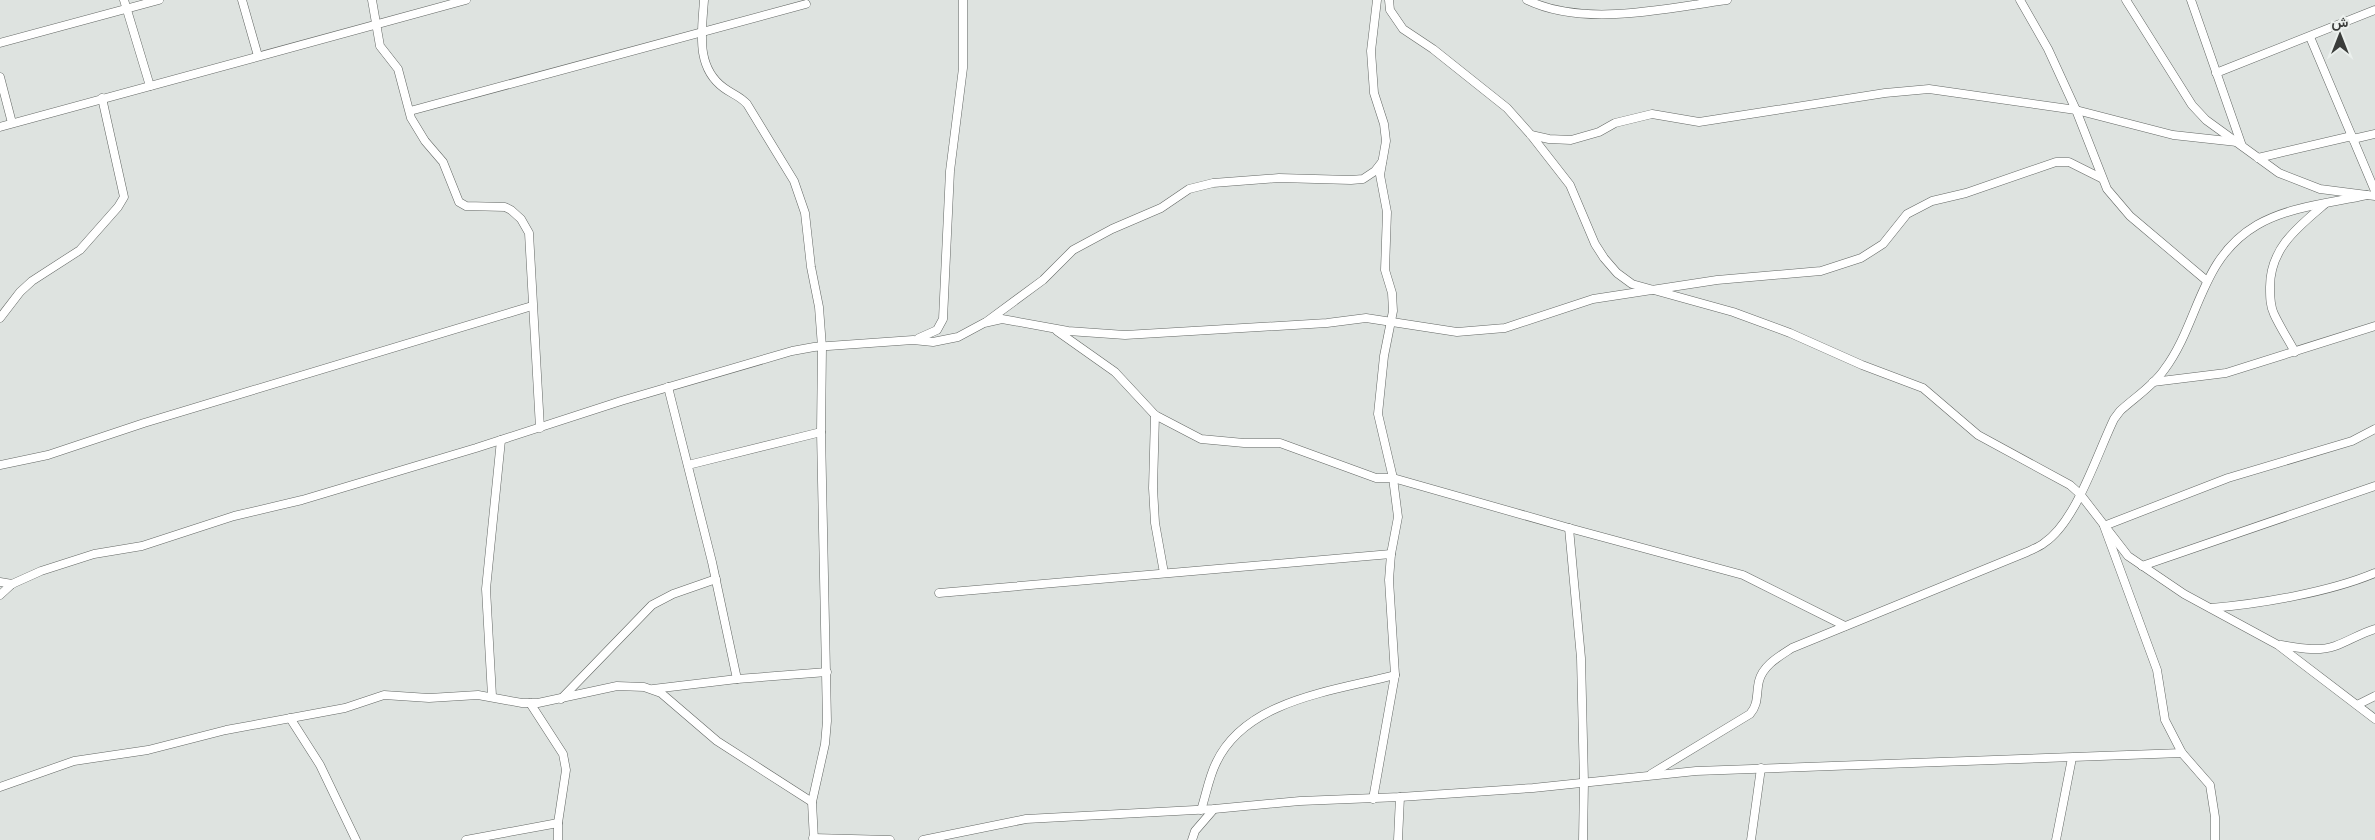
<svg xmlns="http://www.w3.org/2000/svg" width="2375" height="840" viewBox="0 0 2375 840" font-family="'Fira Sans',Vazirmatn,sans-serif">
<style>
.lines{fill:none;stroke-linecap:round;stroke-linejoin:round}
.minor-casing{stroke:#636764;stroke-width:9}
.minor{stroke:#fff;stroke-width:8}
</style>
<rect width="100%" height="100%" fill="#dee3e0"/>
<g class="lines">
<g class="minor-casing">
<g id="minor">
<path d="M124,0L150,86"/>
<path d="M242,0L258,56"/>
<path d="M372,0L380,46L398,69L411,118L425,141L443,162L459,202L466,206L505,207L511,210L521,219L529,233L540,428"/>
<path d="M704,0C702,31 695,67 724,88C732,94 740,96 747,104L794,181L805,213L811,267L819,307L822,347L821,432L827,721L825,744L812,802L814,840"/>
<path d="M1389,0L1390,10L1403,29L1433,49L1507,108L1531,135L1570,185L1595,244L1604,258L1617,273L1632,284L1733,312L1790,333L1862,365L1923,388L1978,435L2070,485L2080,494L2128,556L2184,594L2278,645L2375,719"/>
<path d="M1527,0C1585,28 1666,8 1727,0"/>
<path d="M2020,0L2048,49L2076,110L2107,189L2130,216L2207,281"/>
<path d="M2126,0L2192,105L2206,120L2279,173L2320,189L2375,196"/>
<path d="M2191,0L2242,146"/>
<path d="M2310,37L2375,191"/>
<path d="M0,43L159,0"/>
<path d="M2216,73L2375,10"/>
<path d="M0,77L12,123"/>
<path d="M410,111L806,4"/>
<path d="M0,127L466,0"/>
<path d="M1531,135L1549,139L1571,140L1599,132L1615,123L1652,114L1699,122L1885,93L1929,89L2076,110L2173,135L2237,142"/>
<path d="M2353,139L2375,134"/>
<path d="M2258,158L2352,136"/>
<path d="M0,318L20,292L32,281L80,250L118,207L124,197L102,98"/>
<path d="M986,322L1043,280L1073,250L1112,229L1161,208L1189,189L1213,183L1279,178L1351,180L1363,179L1375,171L1382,162"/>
<path d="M1057,331L1115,372L1155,415L1201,439L1244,443H1280L1376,478H1393L1569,528L1743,575L1845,626"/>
<path d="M919,338L937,330L943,319L950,171L963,68V0"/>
<path d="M2295,352C2288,339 2280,327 2274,314C2270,306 2270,297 2270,287C2270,248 2298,227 2325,204"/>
<path d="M2153,382L2226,373L2375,326"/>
<path d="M668,387L712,562L737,679"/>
<path d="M1155,415L1153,488L1155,523L1164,573"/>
<path d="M0,465L48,455L144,423L532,306"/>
<path d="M688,465L821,432"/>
<path d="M1569,528L1581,658L1584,782L1583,840"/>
<path d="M2142,566L2375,486"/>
<path d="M0,582L12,584"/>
<path d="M939,593L1391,554"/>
<path d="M0,595L12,584L41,571L94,554L142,546L234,516L302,500L476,448L621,401L792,351L814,347L913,340L933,342L958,337L984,323L1002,319L1068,331L1125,335L1327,323L1366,318L1457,332L1505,328L1593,299L1717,280L1821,271L1861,258L1883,244L1907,214L1932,201L1966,193L2056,162H2069L2101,178"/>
<path d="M2211,608C2260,604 2330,592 2375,573"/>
<path d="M2281,645C2299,648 2318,652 2335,646C2349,641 2361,633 2375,629"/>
<path d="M653,689L737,679L827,672"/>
<path d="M492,696L486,589L501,440"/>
<path d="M561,699L652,605L673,594L716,579"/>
<path d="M530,703L563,754L566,770L558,823V840"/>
<path d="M2357,705L2375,696"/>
<path d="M290,718L320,765L356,840"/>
<path d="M1651,774L1750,714C1759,704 1756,693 1759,681C1763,665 1780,656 1792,648L2027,552C2033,549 2039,547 2044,543C2076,522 2097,454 2114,419L2120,411C2134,398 2153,386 2164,370C2200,322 2199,259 2257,225C2290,206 2331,203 2367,195"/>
<path d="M0,787L74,761L148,750L226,730L345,708L384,695L429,698L478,695L522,703H538L617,686L644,687L661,693L717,741L812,802"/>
<path d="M1373,799L1395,675L1389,580L1391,554L1398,517L1393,478L1378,414L1384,356L1393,311L1392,293L1385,270L1387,212L1380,175L1386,141L1384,124L1374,93L1371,51L1377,0"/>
<path d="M1201,810C1206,795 1209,777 1216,763C1246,699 1335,691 1395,675"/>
<path d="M813,838L890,840"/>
<path d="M466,840L558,823"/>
<path d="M923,840L1026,819L1214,809L1300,801L1400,797L1533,788L1696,771L2182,753"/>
<path d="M1192,840L1195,831L1214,809"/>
<path d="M1398,840L1400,797"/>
<path d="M1751,840L1761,768"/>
<path d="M2056,840L2072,758"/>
<path d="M2215,840V817L2210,785L2182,753L2165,720L2157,670L2104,526L2228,478L2352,441L2375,429"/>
</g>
</g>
<use href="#minor" class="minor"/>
</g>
<g transform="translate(2340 35)" stroke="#ebf0ed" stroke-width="4" paint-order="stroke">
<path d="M0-4L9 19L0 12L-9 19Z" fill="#3a3c3a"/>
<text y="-8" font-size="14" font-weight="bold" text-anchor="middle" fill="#3a3c3a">ش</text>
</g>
</svg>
